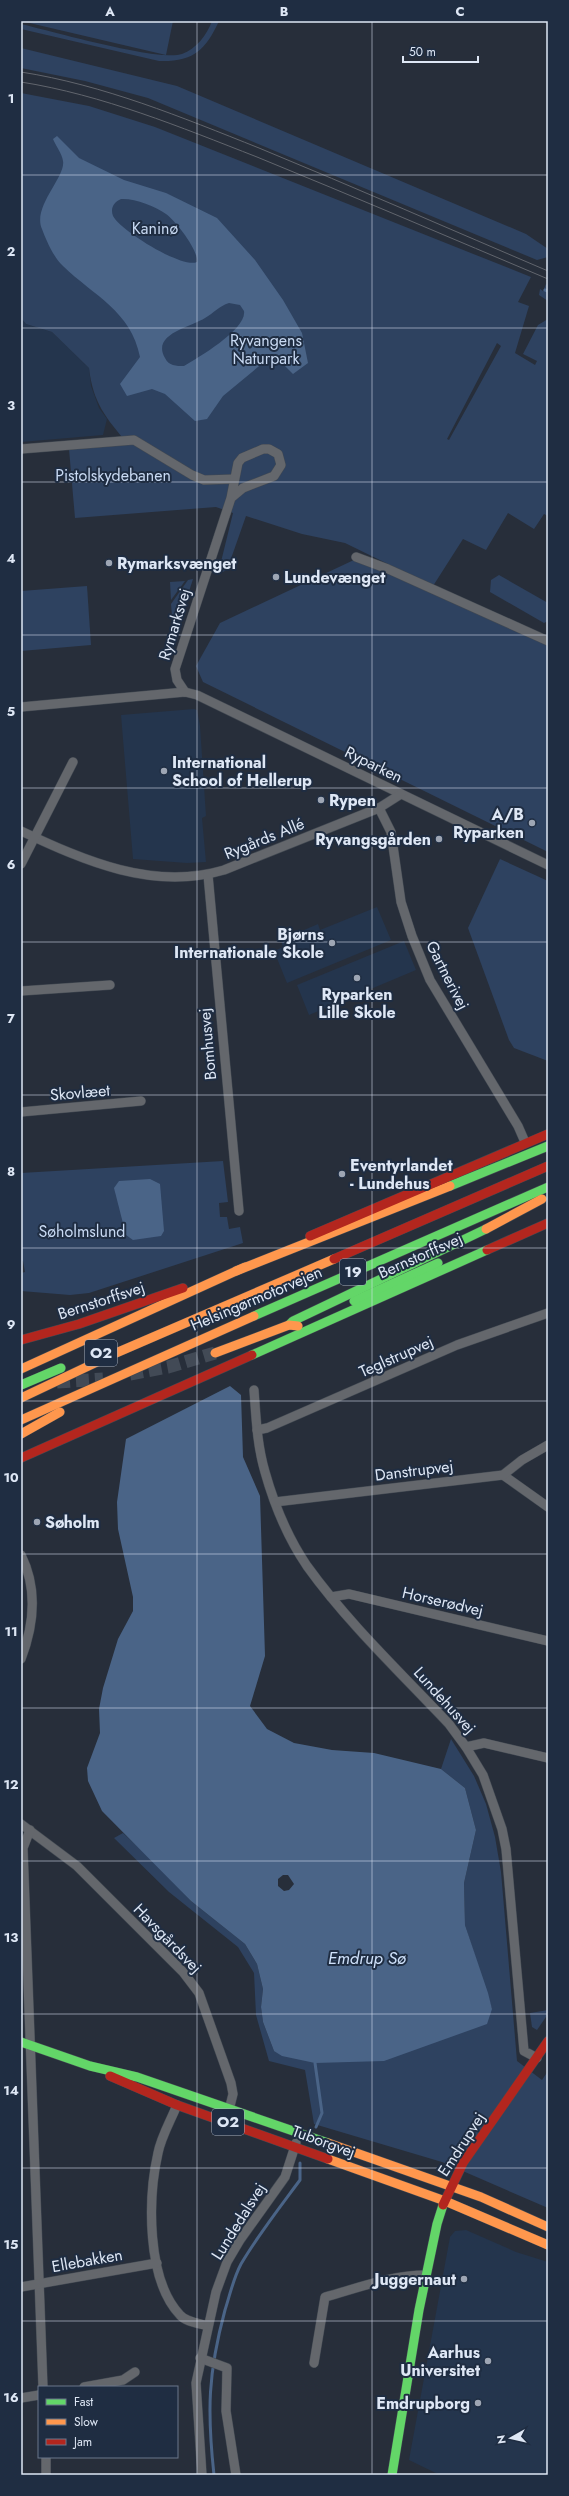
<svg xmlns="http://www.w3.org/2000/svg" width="569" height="2496" viewBox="0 0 569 2496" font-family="Jost,sans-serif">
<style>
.built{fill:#24354d}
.green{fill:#2e4260;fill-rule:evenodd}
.water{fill:#4a6487;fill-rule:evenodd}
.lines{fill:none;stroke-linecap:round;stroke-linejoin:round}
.stream{stroke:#4a6487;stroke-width:3}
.secondary-tunnel{stroke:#424a56;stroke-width:13;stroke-dasharray:13 6;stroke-linecap:butt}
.street-casing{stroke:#424952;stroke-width:10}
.fast-casing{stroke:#424952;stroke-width:10}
.slow-casing{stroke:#424952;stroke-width:10}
.jam-casing{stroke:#424952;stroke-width:10}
.street{stroke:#64676c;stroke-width:9}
.fast{stroke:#63d668;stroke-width:9}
.slow{stroke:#ff974d;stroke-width:9}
.jam{stroke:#b3261e;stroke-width:9}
.tram{stroke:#61656d;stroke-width:1}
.grid{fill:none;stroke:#dee7f5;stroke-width:1;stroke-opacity:0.55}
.poi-dot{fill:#9ea6b4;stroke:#1f2d42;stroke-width:1.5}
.labels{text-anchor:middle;stroke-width:4;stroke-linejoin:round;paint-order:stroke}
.shield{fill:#1f2d42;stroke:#a5afbf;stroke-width:1}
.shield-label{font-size:15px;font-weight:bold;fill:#dee7f5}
.park-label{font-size:16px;fill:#c9daf3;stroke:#1f2d42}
.poi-label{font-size:16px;font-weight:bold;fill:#dee7f5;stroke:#1f2d42;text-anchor:start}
.street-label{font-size:16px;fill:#dee7f5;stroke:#1f2d42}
.water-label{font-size:17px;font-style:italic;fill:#cfe1fa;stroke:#1f2d42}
.neatline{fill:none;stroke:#dee7f5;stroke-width:1.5}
.grid-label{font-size:13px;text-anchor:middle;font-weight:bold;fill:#dee7f5}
</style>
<rect width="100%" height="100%" fill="#272e3a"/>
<g class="built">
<path d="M21,318L26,324L52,332L89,368L91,386L99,408L107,419L103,435L21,442Z"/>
<path d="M194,709L197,710L200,726L206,816L202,818L206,862L187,863L133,859L121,715Z"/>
<path d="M377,907L391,940L287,983L274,951L283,947L281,940L318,924L320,930Z"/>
<path d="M404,941L416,970L309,1015L297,985Z"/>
<path d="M466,2230L516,2252L548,2262V2475H440L409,2460L450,2237L455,2231Z"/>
</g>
<g class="green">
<path d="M21,21H173L166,55Z"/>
<path d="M212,21H219C205,51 193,62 159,61L21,29V24C51,31 159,62 182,54C196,49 207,35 212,21Z"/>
<path d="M21,48L177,86L526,234L548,249V257L537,260L148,98L85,81L21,68Z"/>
<path d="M21,93L89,106L155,127L531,277L518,302L529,306L515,353L535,365L537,361L523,354L538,325L548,319V516L544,514L534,529L508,513L486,550L463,539L433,586L345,543L302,534L246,516L227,570L218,574L233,513L216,507L75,518L69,449L128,444C106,418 93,403 89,368L52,332L26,324L21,318ZM497,343L501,346L449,440L447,439Z"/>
<path d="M546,284L548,285V301L539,295L540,289L543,291Z"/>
<path d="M356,559L548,644V852L203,682L196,666L220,623Z"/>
<path d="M499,575L548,603V621L544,623L490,592L491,580Z"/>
<path d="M193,579L185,604L172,616L171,604L188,580Z"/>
<path d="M185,581L171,600L170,582Z"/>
<path d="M87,586L91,645L21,651V591Z"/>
<path d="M184,608L179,621L173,622V618Z"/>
<path d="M500,859L548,881V1061L514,1048L509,1040L468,928Z"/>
<path d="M223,1161L228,1202L219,1203L220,1217H227L229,1229L240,1227L243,1243L89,1293L70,1295L21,1291V1273L25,1272L23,1261H21V1173Z"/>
<path d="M451,1739L474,1776L486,1804L495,1837L501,1872L517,2061L542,2080L548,2071V2208L442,2162L314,2124L305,2070L269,2061L256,2015L254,1973L238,1947L169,1892L114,1838L123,1833L158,1865L191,1901L245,1944L257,1964L263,1989L261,2007L263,2022L274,2051L492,2009L465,1925L464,1883L476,1830L465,1788L441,1769Z"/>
<path d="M548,2010V2014L537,2030L532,2027L530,2013Z"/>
</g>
<g class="water">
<path d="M57,136L79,158L124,180L166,193L217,218L255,260L283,300L302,333L308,363L293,374L279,360L264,362L223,396L207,419L195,421L165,394L152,389L127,396L120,384L140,357C131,311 94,296 63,266C54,258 46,240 42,229C32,207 66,177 63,161C62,154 56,146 53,139ZM121,199C134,198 155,206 166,214C176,221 199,251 197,262C182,269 120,230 113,216C110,208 114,202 121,199ZM229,303L240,305L244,311C247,329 199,357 184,366C176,366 169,366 165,358C151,334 191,327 205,318C214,313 219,306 229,303Z"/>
<path d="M150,1179L160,1184L164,1231L161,1236L133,1240L126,1235L114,1188L119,1181Z"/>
<path d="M230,1386L241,1395L243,1457L260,1496L265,1656L250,1706L267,1729L294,1743L332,1750L374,1753L441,1769L465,1788L476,1830L464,1883L465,1925L488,1993L492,2009L487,2024L384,2061L315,2063L282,2056L274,2051L263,2022L261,2007L263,1989L257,1964L245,1944L191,1901L102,1811L88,1781L87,1768L100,1733L99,1709L103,1688L118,1639L133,1611V1597L118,1529L117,1502L126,1439ZM283,1875H288L294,1884L289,1890L284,1891L278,1886V1879Z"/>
</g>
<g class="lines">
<g class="stream">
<path d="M545,290L548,291"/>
<path d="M315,2063L322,2113L316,2127"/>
<path d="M214,2475C207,2411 208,2373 225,2310C230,2295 233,2279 241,2264C258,2235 280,2207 300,2180V2163"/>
</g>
<g class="secondary-tunnel">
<path d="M130,1374L168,1367L215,1353"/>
<path d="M57,1382L103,1379"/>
</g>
<g class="street-casing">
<g id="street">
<path d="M21,449L134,440L192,475L204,480L234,479"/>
<path d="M356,557L388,569L548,641"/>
<path d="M185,692L177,680L175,669L231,498L238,463L242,458L263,449H269L278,454L281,465L274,476L243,488L231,498"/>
<path d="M21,707L185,692L197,695L548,865"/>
<path d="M379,808L391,832L401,902L412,936L430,980L518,1126L525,1142"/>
<path d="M21,831C85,861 153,891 224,870L379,808L401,794"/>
<path d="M21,864L73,762"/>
<path d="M208,875L239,1211"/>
<path d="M21,991L110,985"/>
<path d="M21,1112L141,1101"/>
<path d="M254,1390C256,1417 257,1445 265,1472C274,1504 288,1538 307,1566C348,1623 401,1673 449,1724L466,1747L483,1775L502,1829L506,1849L524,2051L537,2058"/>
<path d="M257,1430L267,1428L457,1345L548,1313"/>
<path d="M503,1475L548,1507"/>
<path d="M275,1502L503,1475L522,1460L548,1445"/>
<path d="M21,1555C38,1589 34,1625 21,1659"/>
<path d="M331,1597L349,1594L548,1641"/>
<path d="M466,1747L484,1743L548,1758"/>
<path d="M21,1824L77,1866L183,1972L199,1993L231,2083L233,2094L229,2110"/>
<path d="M30,1830L23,1848L43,2387"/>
<path d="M177,2105C171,2120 161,2137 158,2153C148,2197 146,2279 180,2315C186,2322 198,2323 208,2326"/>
<path d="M21,2287L157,2263"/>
<path d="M200,2358L227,2368L226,2411L236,2475"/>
<path d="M314,2363L325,2297C358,2288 391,2275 426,2275"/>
<path d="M84,2387L123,2380L135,2372"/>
<path d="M21,2398L39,2395"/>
<path d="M46,2457V2475"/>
<path d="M202,2475L196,2383L216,2292L227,2262L240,2240L285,2177L296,2143"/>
</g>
</g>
<g class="fast-casing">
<g id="fast">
<path d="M450,1186L548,1146"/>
<path d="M354,1301L438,1263"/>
<path d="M254,1316L548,1187"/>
<path d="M289,1325L293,1321L486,1229"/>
<path d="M252,1355L487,1250"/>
<path d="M21,1385L61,1368"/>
<path d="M21,2042L90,2066L137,2077L328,2143"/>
<path d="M392,2475L419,2310L437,2224L443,2205"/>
</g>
</g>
<g class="slow-casing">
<g id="slow">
<path d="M486,1229L542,1199"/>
<path d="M236,1271L450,1186"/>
<path d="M215,1353L289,1325L298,1326"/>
<path d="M21,1369L245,1267"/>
<path d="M21,1398L116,1353L334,1259"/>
<path d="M21,1420L254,1316"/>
<path d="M21,1434L60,1412"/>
<path d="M328,2143L481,2197L548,2227"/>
<path d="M328,2159L445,2201L548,2245"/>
</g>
</g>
<g class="jam-casing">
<g id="jam">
<path d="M310,1236L548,1134"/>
<path d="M487,1250L548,1223"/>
<path d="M334,1259L548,1166"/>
<path d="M21,1340L79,1324L183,1288"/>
<path d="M21,1458L252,1355"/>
<path d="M110,2076L177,2105L328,2159"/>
<path d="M443,2205L463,2163L548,2041"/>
</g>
</g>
<use href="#street" class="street"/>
<use href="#fast" class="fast"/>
<use href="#slow" class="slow"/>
<use href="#jam" class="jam"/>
<g class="tram">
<path d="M21,72C104,85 181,117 259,148C356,188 452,230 548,271"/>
<path d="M21,82C103,95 180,127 257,157C355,197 451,238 548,279"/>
</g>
</g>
<path class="grid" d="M197,21V2475M372,21V2475M21,175H548M21,328H548M21,482H548M21,635H548M21,788H548M21,942H548M21,1095H548M21,1248H548M21,1401H548M21,1554H548M21,1708H548M21,1861H548M21,2014H548M21,2168H548M21,2321H548"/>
<g class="poi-dot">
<circle cx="109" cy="563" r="4"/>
<circle cx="276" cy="577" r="4"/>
<circle cx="164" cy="771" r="4"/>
<circle cx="321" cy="800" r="4"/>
<circle cx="532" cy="823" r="4"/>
<circle cx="439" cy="839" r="4"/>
<circle cx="332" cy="943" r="4"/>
<circle cx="357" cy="978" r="4"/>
<circle cx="342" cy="1174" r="4"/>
<circle cx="37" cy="1522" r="4"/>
<circle cx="464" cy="2279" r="4"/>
<circle cx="488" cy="2361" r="4"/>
<circle cx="478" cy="2403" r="4"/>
</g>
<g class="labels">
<g class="shield">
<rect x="340" y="1259" width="26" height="26" rx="3"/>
<rect x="85" y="1340" width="32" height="26" rx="3"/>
<rect x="212" y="2109" width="32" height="26" rx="3"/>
</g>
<g class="shield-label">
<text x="353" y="1277">19</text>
<text x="101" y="1358">O2</text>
<text x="228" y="2127">O2</text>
</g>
<g class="park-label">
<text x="155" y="234">Kaninø</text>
<text x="266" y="346">Ryvangens<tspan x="266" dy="18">Naturpark</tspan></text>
<text x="113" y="481">Pistolskydebanen</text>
<text x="82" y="1237">Søholmslund</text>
</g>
<g class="poi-label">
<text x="117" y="569">Rymarksvænget</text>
<text x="284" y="583">Lundevænget</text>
<text x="172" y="768">International<tspan x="172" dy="18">School of Hellerup</tspan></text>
<text x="329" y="806">Rypen</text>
<text x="524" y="820" text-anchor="end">A/B<tspan x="524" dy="18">Ryparken</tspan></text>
<text x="431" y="845" text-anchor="end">Ryvangsgården</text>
<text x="324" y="940" text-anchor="end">Bjørns<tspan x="324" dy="18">Internationale Skole</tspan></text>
<text x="357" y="1000" text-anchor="middle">Ryparken<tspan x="357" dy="18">Lille Skole</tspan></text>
<text x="350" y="1171">Eventyrlandet<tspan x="350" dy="18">- Lundehus</tspan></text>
<text x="45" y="1528">Søholm</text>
<text x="456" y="2285" text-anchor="end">Juggernaut</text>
<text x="480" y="2358" text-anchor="end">Aarhus<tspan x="480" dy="18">Universitet</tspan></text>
<text x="470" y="2409" text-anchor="end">Emdrupborg</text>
</g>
<g class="street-label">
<text transform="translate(174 624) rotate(-73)" y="6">Rymarksvej</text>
<text transform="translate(374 764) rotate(26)" y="6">Ryparken</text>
<text transform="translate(264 838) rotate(-22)" y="6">Rygårds Allé</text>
<text transform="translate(448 975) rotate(63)" y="6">Gartnerivej</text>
<text transform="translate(207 1044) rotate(-95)" y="6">Bomhusvej</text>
<text transform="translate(80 1092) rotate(-5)" y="6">Skovlæet</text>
<text transform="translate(420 1255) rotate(-24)" y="6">Bernstorffsvej</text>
<text transform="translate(256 1298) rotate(-23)" y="6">Helsingørmotorvejen</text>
<text transform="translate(101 1300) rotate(-18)" y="6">Bernstorffsvej</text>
<text transform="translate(396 1356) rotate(-24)" y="6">Teglstrupvej</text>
<text transform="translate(414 1470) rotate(-7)" y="6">Danstrupvej</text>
<text transform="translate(443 1601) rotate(13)" y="6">Horserødvej</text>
<text transform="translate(445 1700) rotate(48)" y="6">Lundehusvej</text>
<text transform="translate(168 1938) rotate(46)" y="6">Havsgårdsvej</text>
<text transform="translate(324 2141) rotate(20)" y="6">Tuborgvej</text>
<text transform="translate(461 2144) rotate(-57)" y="6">Emdrupvej</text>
<text transform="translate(238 2221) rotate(-58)" y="6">Lundedalsvej</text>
<text transform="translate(87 2260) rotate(-10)" y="6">Ellebakken</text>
</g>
<g class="water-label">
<text x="367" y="1964">Emdrup Sø</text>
</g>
</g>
<rect width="569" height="2496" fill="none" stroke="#1f2d42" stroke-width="44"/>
<rect x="38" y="2386" width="140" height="72" fill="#1f2d42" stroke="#6b778a"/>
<rect x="46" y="2399" width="20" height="6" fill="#63d668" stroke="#6b778a"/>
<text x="74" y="2406" font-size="12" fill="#dee7f5">Fast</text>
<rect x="46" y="2419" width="20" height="6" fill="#ff974d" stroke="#6b778a"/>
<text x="74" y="2426" font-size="12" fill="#dee7f5">Slow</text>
<rect x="46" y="2439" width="20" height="6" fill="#b3261e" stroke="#6b778a"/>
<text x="74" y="2446" font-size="12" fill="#dee7f5">Jam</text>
<g transform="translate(511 2438) rotate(262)" stroke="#1f2d42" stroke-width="3" paint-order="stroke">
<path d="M0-3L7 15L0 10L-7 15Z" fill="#dee7f5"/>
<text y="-6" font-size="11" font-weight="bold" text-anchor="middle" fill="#dee7f5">N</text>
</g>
<path d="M403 56v6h75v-6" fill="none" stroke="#dee7f5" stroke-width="2"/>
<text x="409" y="56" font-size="12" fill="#dee7f5" stroke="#1f2d42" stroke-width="3" paint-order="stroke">50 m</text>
<rect x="22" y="22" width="525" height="2452" class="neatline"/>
<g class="grid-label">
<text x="110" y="16">A</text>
<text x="284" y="16">B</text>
<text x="460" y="16">C</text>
<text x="11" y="103">1</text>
<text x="11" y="256">2</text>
<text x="11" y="410">3</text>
<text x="11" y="563">4</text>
<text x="11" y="716">5</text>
<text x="11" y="869">6</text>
<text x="11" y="1023">7</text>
<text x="11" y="1176">8</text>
<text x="11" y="1329">9</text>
<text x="11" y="1482">10</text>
<text x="11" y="1636">11</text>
<text x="11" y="1789">12</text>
<text x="11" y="1942">13</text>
<text x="11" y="2095">14</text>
<text x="11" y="2249">15</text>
<text x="11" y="2402">16</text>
</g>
</svg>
